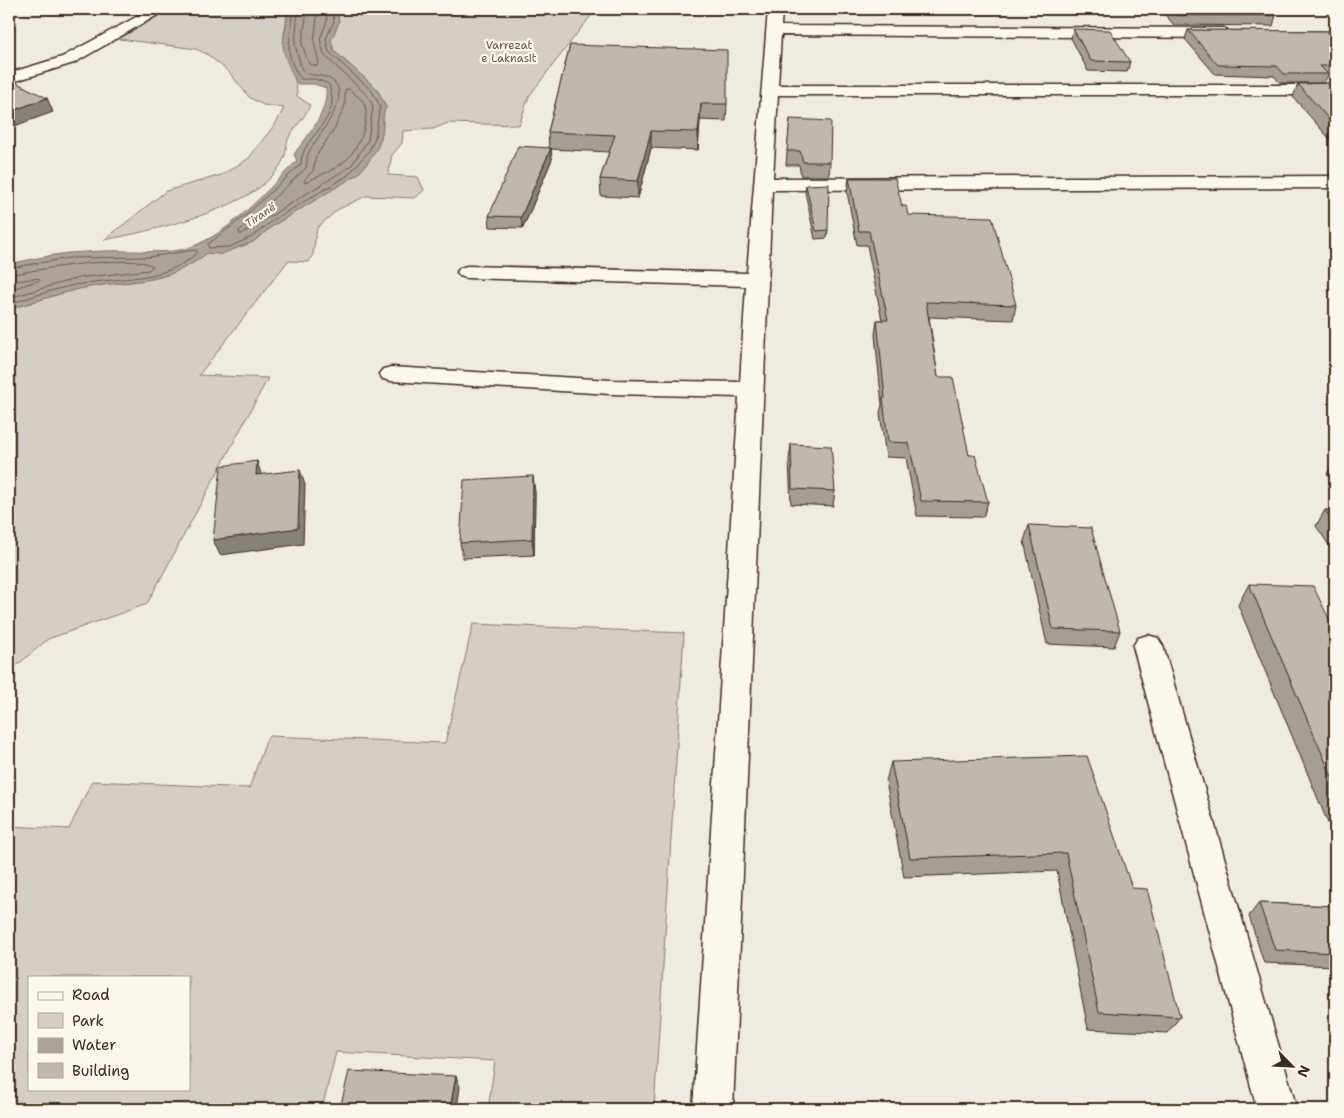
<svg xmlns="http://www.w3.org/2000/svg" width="1344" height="1118" viewBox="0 0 1344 1118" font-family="'Shantell Sans',sans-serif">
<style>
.green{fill:#d5cec3;stroke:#887c70;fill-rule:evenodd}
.water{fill:#aca397;stroke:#7f7367}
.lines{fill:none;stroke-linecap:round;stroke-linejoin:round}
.shore{stroke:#685a4e;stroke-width:1}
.minor-casing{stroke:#3b2a1e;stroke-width:3}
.minor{fill:#fbf7ec;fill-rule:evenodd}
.wall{fill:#a59e95;stroke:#3b2a1e}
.shaded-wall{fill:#868179;stroke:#3b2a1e}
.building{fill:#c0b8ad;stroke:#3b2a1e}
.labels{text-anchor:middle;stroke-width:4.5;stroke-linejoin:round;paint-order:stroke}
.far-park-label{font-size:11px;fill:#625347;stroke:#fbf7ec}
.far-water-label{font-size:11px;font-style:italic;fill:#635448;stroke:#fbf7ec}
</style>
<rect width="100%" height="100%" fill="#f0ebe0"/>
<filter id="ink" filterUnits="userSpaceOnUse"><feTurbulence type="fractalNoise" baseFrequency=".02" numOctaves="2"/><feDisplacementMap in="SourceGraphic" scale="10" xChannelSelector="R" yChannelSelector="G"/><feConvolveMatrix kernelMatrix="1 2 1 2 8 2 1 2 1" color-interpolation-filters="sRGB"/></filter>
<g filter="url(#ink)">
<g class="green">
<path d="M170,9H286C289,22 281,35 284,48C287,65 298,79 297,96L310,105C305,118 296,125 289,137C286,142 287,149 285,155C283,161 278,170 273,175C243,211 150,231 104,240L166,191L221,175L248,159L276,123L284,108L263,105L249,97L229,72L207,54L196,49L119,39Z"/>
<path d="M337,9H596L529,96L519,125L448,123L433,129L403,131L402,143L392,155L388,175L418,177L424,190L415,198L366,196L337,210L317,228L313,254L309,262L288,261L199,375L268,378L147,604L48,639L9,672V309C32,303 56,294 79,289C129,278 163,288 207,253L221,254L253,242L274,225L358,174C368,163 380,148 382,133C384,123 381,117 386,107L377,89L334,51L331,40L339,22Z"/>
<path d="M473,624L684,633L654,1109H488L495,1061L336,1052L322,1109H9V826L69,829L92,781L249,788L268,736L445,743ZM29,977H189V1089H29Z"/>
</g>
<path class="water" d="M286,9H337L339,22L331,40L334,51L376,88L386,107C381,117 384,123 382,133C380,148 368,163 358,174L274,225L253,242L221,254L207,253C163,288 129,278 79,289C56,294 32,303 9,309V264C29,260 49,255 69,253C88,252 108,250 126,251C151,251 175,255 198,244C237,227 267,189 297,161L294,154C309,134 328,113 326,88L314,84H298C292,74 283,56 283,44C284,31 289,21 286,9Z"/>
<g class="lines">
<g class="shore">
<path d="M291,9C295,38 279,49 301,79H315L329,84C330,89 332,95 332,100C332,125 301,140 301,164L245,216L208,244L209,248L229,247L252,237L273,220L347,176L369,151L375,138L380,106L372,91L329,52L326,39L334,21L332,9"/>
<path d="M298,9L295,45L302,70C310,78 325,73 334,82C352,99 315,138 308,154C306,159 308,164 305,169L239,231L240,235L351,166L368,140L373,106L367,95L324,55L320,39L327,21L326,9"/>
<path d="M305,9L306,18L302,44L309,64L317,66L319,63L314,42L318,9"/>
<path d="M349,89C354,94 363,99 365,106C369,123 359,148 346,160C336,170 317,176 305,183L304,180L313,171L316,156L335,128L345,105V90Z"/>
<path d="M9,268L69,258L148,257L195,250L198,252C168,282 119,277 80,284C56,288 32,297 9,304"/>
<path d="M9,275C35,270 133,253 153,266L149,270L78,278L9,298"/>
<path d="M9,282L38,278L40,280L9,290"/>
</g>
<g class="minor-casing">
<g id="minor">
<path d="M151,9H168L74,63L9,83V73L62,57Z"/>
<path d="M768,9H782L781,26L1224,28L1232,33L1224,38L781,35L778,85H1335V95H778L773,178L1335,176V188L772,190L733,1109H693L739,397L611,394L391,381L383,379L379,374L383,369L391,367L611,380L740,382L746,286L467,278L460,276L457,272L460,268L467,266L747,273Z"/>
<path d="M1148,635L1158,638L1163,646L1297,1109H1257L1133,646L1138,638Z"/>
</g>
</g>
<use href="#minor" class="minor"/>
</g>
<g class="wall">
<path d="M1160,9H1271L1276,15L1273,26L1174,25Z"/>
<path d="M1073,29L1130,62L1127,72L1088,71L1071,38Z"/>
<path d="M1188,30L1335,31V75H1328L1324,83H1280L1274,76L1215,74L1185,39Z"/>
<path d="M570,45L727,104L726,121L700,120L698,150L651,148L638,198L601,196L600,179L609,152L551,149L552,159L523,228L490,227L489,216L549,148L548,132Z"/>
<path d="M1335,83V145L1293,97L1298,84Z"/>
<path d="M790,119L830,162L829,176H801L799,165H786Z"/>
<path d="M849,178L902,206L908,215L1016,305L1013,320L929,317L938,377L988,502L983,517L917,516L906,458L886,457L880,413L882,405L875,335L877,320H882L867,245H857L847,192Z"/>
<path d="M806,185L828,230L827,238L815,239L805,192Z"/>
<path d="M791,444L835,491L833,506L791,504L789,460Z"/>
<path d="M1335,460V488L1327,474Z"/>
<path d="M535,492L534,555L463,558L460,543Z"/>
<path d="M1325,510L1335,511V554L1316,526Z"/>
<path d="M1029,525L1120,631L1114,647L1047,644L1024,541Z"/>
<path d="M1249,584L1335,631V840L1238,605Z"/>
<path d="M891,762L1132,888L1180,1017L1167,1033L1088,1029L1057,871L904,877L886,781Z"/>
<path d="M1259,903L1335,906V966L1264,963L1249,916Z"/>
</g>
<g class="shaded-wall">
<path d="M47,98L53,112L9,128V112Z"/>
<path d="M701,104L700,120L698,150V132Z"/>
<path d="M651,131V148L638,198V181Z"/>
<path d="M551,148L552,159L523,228L521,217Z"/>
<path d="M257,461L262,477L256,475Z"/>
<path d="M300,470L305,485L303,544L220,555L213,540Z"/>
<path d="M533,476L535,492L534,555L532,539Z"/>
<path d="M456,1076L460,1087L457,1109H450Z"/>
</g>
<g class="building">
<path d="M1172,9H1271L1276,15H1177Z"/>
<path d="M1073,29L1110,30L1130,62L1091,61Z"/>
<path d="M1188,30L1335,31V66H1320L1328,74H1284L1277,66L1218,65Z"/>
<path d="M570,45L727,50V104H701L698,132L651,131L638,181L600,179L615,135L548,132Z"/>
<path d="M9,79L47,98L9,112Z"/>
<path d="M1335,83V126L1298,84Z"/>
<path d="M790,119L831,121L830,162H803L800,151H787Z"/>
<path d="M518,146L551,148L521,217L489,216Z"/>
<path d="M849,178H895L902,206H906L908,215L992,217L1016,305L926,302L938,377H953L969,455H975L988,502L921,501L909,443L888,442L883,398H885L877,320H888L869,231H859Z"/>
<path d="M829,184L828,230L816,231L806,185Z"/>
<path d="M791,444L831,446L835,491L792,489Z"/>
<path d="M257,461L256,475L300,470L298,528L213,540L221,466Z"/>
<path d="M533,476L532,539L460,543L464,480Z"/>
<path d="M1325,510L1335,511V525Z"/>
<path d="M1029,525L1091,528L1120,631L1053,629Z"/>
<path d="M1249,584L1313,586L1335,631V784Z"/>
<path d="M1087,756L1132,888L1147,889L1180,1017L1099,1012L1066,853L910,858L891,762Z"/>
<path d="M1259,903L1335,906V953L1275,950Z"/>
<path d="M349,1071L456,1076L450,1109H340Z"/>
</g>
</g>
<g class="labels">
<g class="far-park-label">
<text x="509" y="49">Varrezat<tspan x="509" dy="13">e Laknasit</tspan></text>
</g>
<g class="far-water-label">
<text transform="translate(260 215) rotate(-34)" y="4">Tiranë</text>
</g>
</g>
<rect width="1344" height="1118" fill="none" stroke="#fbf7ec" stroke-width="30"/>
<rect x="15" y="15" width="1314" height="1088" fill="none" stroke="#3b2a1e" stroke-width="2" filter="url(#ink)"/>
<rect x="28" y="976" width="162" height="115" fill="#fbf7ec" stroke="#aea59a"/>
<rect x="38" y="992" width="25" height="8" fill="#fbf7ec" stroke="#aea59a"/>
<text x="72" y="1000" font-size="15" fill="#3b2a1e">Road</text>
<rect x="38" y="1013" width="25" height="15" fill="#d5cec3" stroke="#aea59a"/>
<text x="72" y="1026" font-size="15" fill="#3b2a1e">Park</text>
<rect x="38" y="1038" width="25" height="15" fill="#aca397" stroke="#aea59a"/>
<text x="72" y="1050" font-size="15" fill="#3b2a1e">Water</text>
<rect x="38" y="1063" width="25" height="15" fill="#c0b8ad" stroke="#aea59a"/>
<text x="72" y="1076" font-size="15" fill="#3b2a1e">Building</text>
<g transform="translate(1292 1066) rotate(114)" stroke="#fbf7ec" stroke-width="4" paint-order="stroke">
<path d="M0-4L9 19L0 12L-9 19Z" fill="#3b2a1e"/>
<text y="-8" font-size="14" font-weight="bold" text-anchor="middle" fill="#3b2a1e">N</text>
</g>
</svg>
